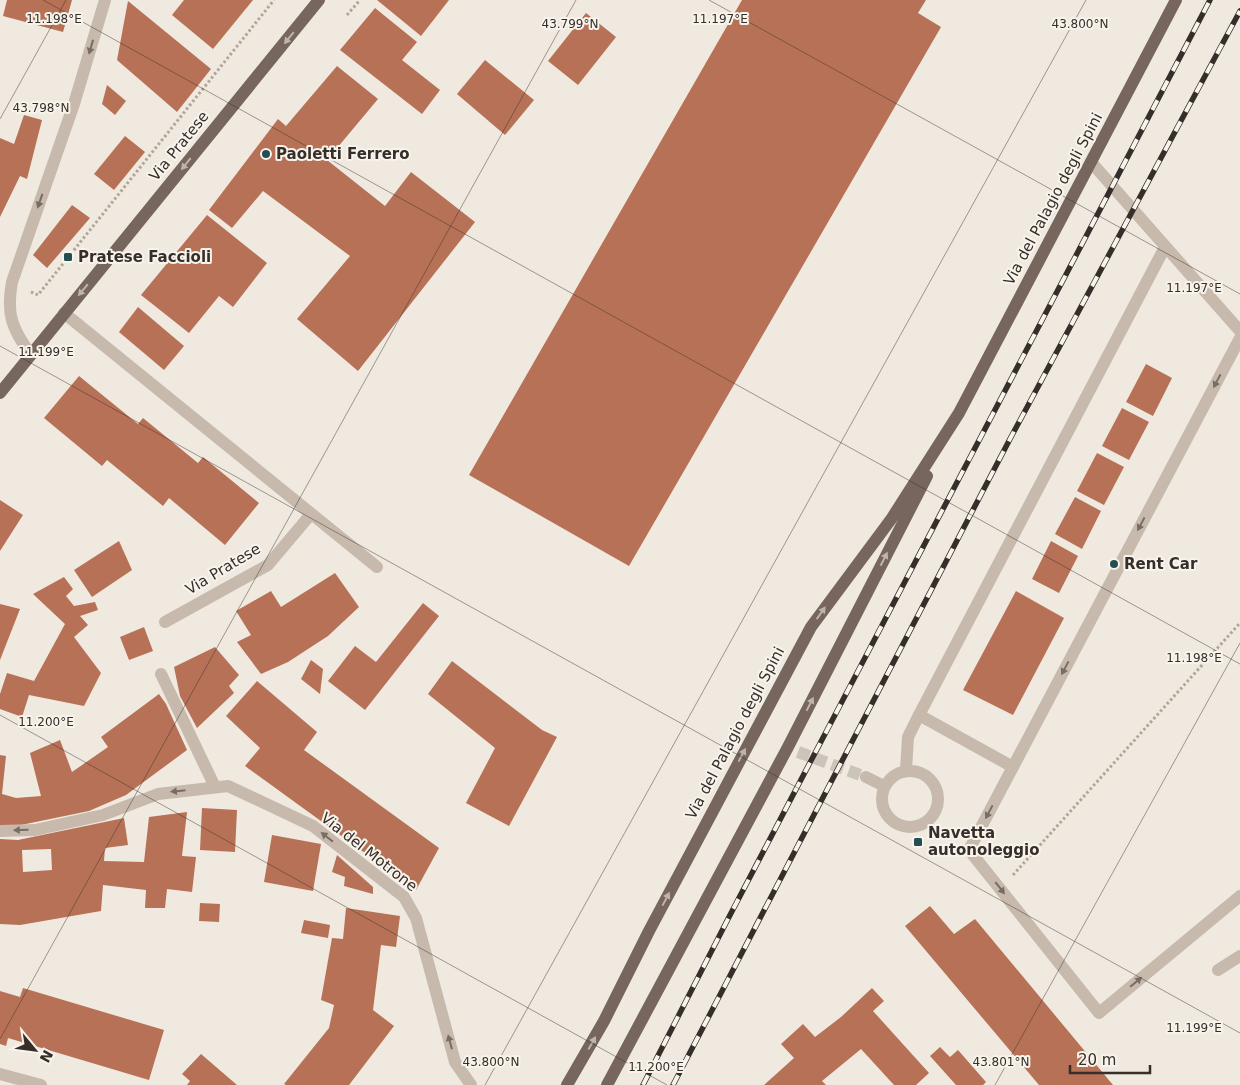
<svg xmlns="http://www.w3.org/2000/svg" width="1240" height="1085" viewBox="0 0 1240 1085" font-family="'DejaVu Sans',sans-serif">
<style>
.building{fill:#b77156;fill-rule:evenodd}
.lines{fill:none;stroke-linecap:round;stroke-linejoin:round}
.minor-tunnel{stroke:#cbc4bb;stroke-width:12;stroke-dasharray:12 6;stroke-linecap:butt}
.path{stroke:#b2a497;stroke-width:3;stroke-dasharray:2.5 2.5;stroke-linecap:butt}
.minor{stroke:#c7b9ac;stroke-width:12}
.major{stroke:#76665d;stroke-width:12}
.rail-casing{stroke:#362e2a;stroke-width:5.5}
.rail{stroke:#f8f3eb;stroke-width:4;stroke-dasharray:11;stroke-linecap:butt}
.oneway{fill:#beb4ab}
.oneway2{fill:#776d64}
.ticks{fill:none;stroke:#362e2a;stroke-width:1;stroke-opacity:0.45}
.poi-dot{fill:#254e52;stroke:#f8f3eb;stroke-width:2}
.labels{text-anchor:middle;stroke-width:4;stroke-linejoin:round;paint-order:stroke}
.street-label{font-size:15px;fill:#362e2a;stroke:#f8f3eb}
.poi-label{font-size:15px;font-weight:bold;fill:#362e2a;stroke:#f8f3eb;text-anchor:start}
.ticks-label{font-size:12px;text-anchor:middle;fill:#362e2a;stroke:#f8f3eb;stroke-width:4;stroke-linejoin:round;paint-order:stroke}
</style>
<rect width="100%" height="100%" fill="#f0e9df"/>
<g class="building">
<path d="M7,0H72L63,32L3,16Z"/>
<path d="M184,0H253L213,49L172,15Z"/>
<path d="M377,0H449L421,36Z"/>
<path d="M742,0H926L918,13L941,27L629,566L469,475Z"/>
<path d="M128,1L211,69L177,112L117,60Z"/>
<path d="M375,8L417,42L402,60L440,90L422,114L340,50Z"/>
<path d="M586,13L616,37L578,85L548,61Z"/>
<path d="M485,60L534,100L505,135L457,94Z"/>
<path d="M337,66L378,99L327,160L385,206L411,172L475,222L358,371L297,319L350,256L263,191L232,228L209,210L278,119L286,126Z"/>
<path d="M107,85L126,101L115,115L102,104Z"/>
<path d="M24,115L42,120L27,179L20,176L0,217V138L14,144Z"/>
<path d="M125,136L145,152L114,190L94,174Z"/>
<path d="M72,205L90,218L47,268L33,255Z"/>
<path d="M207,215L267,263L233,307L219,296L189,333L141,295Z"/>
<path d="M138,307L184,346L164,370L119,332Z"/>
<path d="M1146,364L1172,378L1153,416L1126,402Z"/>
<path d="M79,376L138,424L143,418L198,463L203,457L259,503L225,545L169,498L163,506L107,460L102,466L44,418Z"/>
<path d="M1122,408L1149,422L1129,460L1102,446Z"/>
<path d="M1097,453L1124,467L1104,505L1077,491Z"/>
<path d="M1075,497L1101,511L1082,549L1055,534Z"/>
<path d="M0,500L23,515L0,551Z"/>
<path d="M119,541L132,570L92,597L74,570Z"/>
<path d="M1051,541L1078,556L1059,593L1032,579Z"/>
<path d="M335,573L359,607L328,636L288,662L261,674L237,642L251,635L236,611L271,591L281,607Z"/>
<path d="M64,577L73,589L66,596L74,606L95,602L98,610L80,616L88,625L74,637L101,673L84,706L29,695L22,717L0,709V694L7,673L34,681L65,624L33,594Z"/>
<path d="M1016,591L1064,618L1013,715L963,690Z"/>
<path d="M423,603L439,616L365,710L328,681L355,646L376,662Z"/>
<path d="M0,604L20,609L0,660Z"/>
<path d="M144,627L153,651L129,660L120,637Z"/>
<path d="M215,647L239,675L229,686L234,693L197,728L180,696L174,667Z"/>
<path d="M311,660L323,669L320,694L301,679Z"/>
<path d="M452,661L542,730L557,737L509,826L466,803L495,748L428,694Z"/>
<path d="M257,681L317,732L304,750L439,848L416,890L245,766L260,748L226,716Z"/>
<path d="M159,694L166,704L187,750L126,795L89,811L16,826L0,825V755L6,756L2,794L16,798L41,796L30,753L60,740L72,772L108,747L101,737Z"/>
<path d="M202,808L237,810L235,852L200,850Z"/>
<path d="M187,812L182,856L196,857L192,892L167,889L165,908H145L146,890L103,885L101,911L20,925L0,924V839L18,840L124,818L128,845L105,848L104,861L144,862L149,817ZM51,849L52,870L23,872L22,850Z"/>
<path d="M272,835L321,844L313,891L264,882Z"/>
<path d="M337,855L373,887V894L344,886L345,877L332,872Z"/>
<path d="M200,903L220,904L219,922L199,921Z"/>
<path d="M930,906L954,934L975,919L1113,1085H1039L905,926Z"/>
<path d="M346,908L400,916L396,947L381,945L373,1010L394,1026L349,1085H286L284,1084L329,1028L334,1005L321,1000L332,938L343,939Z"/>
<path d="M304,920L330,925L328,938L301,933Z"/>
<path d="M23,988L164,1030L149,1080L8,1038L6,1046L0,1044V991L20,997Z"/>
<path d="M872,988L884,1001L873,1011L929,1073L916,1085H894L861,1049L822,1081L826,1085H764L794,1058L781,1044L803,1024L815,1037L841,1017Z"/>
<path d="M940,1047L950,1057L958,1050L986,1082L983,1085H956L930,1056Z"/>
<path d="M201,1054L237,1085H187L190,1081L182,1074Z"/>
</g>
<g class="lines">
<path class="minor-tunnel" d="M798,752L866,777"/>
<g class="path">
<path d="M347,15L360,0"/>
<path d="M31,292L38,295L274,0"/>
<path d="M1013,875L1240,623"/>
</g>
<g class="minor">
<path d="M1091,162L1240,331"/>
<path d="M64,313L377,567"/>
<path d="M1240,338L969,850L1099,1013L1240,896"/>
<path d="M31,355C12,329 6,314 12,282L74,104L105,0"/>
<path d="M165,622L268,565L311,514"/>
<path d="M161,674L215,787"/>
<path d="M919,715L1013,767"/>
<path d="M906,770L908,737L919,715L1165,247"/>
<circle cx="910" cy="799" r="28"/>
<path d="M866,777L884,786"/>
<path d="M0,831L35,830L103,815L158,794L228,786L313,826L404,897L416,918L455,1062L471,1085"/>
<path d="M1218,970L1240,956"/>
<path d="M0,1074L41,1085"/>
</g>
<g class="major">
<path d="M0,393L319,0"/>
<path d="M567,1085L604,1021L649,931L811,627L892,518L959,413L1176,0"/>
<path d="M607,1085L788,747L927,476"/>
</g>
<g class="rail-casing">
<g id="rail">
<path d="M643,1085L729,917L1210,0"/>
<path d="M673,1085L1011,437L1240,11"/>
</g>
</g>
<use href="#rail" class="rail"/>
</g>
<defs><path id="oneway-solid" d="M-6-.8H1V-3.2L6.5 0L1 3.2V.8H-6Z" transform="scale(1.25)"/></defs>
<g class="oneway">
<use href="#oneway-solid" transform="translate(289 38) rotate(129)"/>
<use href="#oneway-solid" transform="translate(186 164) rotate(129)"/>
<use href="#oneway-solid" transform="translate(83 290) rotate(130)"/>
<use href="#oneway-solid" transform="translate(884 559) rotate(-63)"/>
<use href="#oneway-solid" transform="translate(821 613) rotate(-55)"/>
<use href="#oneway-solid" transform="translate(810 704) rotate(-63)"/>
<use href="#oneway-solid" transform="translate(742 755) rotate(-62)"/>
<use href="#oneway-solid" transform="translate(666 899) rotate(-62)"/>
<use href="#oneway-solid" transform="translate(592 1043) rotate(-61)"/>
</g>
<g class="oneway2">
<use href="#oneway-solid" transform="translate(91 47) rotate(106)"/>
<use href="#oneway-solid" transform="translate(40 201) rotate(109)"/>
<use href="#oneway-solid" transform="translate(1217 381) rotate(118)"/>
<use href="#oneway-solid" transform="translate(1141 524) rotate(118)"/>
<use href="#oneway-solid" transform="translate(1065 668) rotate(118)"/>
<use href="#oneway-solid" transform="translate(178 791) rotate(174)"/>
<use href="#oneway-solid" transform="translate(989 812) rotate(118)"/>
<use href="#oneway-solid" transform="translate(21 830) rotate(178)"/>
<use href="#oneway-solid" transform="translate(327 837) rotate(-142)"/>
<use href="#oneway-solid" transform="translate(1000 888) rotate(52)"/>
<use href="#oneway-solid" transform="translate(1136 982) rotate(-40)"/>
<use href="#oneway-solid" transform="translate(450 1042) rotate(-105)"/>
</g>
<path class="ticks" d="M43,0L1240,664M709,0L1240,294M0,119L66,0M0,346L1240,1033M0,715L667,1085M0,1039L576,0M485,1085L1086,0M995,1085L1240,643"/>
<g class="poi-dot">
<circle cx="266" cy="154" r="5"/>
<rect x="63" y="252" width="10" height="10" rx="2.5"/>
<circle cx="1114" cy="564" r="5"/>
<rect x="913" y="837" width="10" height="10" rx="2.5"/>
</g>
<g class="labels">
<g class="street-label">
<text transform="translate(179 146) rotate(-51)" y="5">Via Pratese</text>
<text transform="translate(1053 199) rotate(-62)" y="5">Via del Palagio degli Spini</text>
<text transform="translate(223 569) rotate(-31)" y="5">Via Pratese</text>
<text transform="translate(735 733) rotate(-62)" y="5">Via del Palagio degli Spini</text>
<text transform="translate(369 852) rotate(38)" y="5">Via del Motrone</text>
</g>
<g class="poi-label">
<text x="276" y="159">Paoletti Ferrero</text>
<text x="78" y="262">Pratese Faccioli</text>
<text x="1124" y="569">Rent Car</text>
<text x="928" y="838">Navetta<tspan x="928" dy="17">autonoleggio</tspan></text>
</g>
</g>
<g class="ticks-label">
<text x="54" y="23">11.198°E</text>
<text x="720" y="23">11.197°E</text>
<text x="570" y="28">43.799°N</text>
<text x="1080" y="28">43.800°N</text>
<text x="41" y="112">43.798°N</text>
<text x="1194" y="292">11.197°E</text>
<text x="46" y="356">11.199°E</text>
<text x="1194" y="662">11.198°E</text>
<text x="46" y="726">11.200°E</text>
<text x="1194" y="1032">11.199°E</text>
<text x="491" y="1066">43.800°N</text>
<text x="1001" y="1066">43.801°N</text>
<text x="656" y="1071">11.200°E</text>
</g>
<g transform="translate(35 1050) rotate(119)" stroke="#f8f3eb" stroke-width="4" paint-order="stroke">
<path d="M0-4L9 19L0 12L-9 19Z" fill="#362e2a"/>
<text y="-8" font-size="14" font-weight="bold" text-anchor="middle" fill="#362e2a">N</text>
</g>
<path d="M1070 1065v8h80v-8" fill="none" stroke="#362e2a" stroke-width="2.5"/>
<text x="1078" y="1065" font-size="15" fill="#362e2a" stroke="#f8f3eb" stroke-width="4" paint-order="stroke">20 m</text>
</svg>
